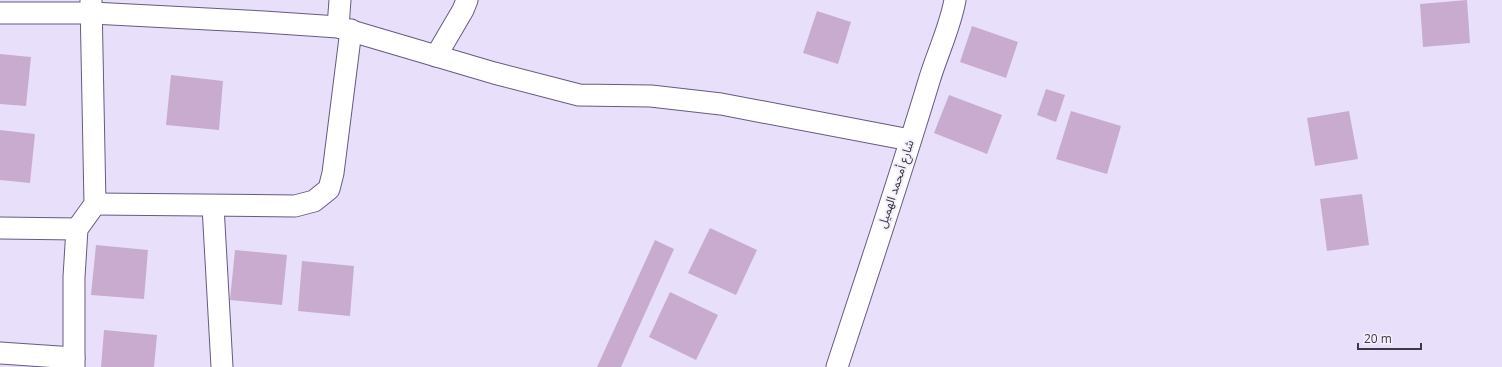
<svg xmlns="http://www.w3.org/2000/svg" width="1502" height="367" viewBox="0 0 1502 367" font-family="'Open Sans','Noto Sans Arabic',sans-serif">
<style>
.building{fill:#c8abcf}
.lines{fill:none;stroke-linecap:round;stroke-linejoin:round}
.street-casing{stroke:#675a7e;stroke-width:23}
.street{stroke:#fff;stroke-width:21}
.labels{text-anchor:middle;stroke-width:4;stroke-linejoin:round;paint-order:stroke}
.street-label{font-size:12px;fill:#3d3748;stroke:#f3f0f9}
</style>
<rect width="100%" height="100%" fill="#e8e0fa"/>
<g class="building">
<path d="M1467,0L1470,43L1423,47L1420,4Z"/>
<path d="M817,11L851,22L838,64L803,53Z"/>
<path d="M972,26L1018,42L1006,78L960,62Z"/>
<path d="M0,54L31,57L26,106L0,104Z"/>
<path d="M171,75L223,81L219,130L166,125Z"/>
<path d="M1046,89L1065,95L1056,122L1037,115Z"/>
<path d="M949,95L1002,115L987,154L934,133Z"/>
<path d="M1071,111L1121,126L1107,174L1056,159Z"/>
<path d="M1349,111L1358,159L1315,166L1307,118Z"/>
<path d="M0,130L35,134L30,183L0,180Z"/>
<path d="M1362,194L1369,245L1327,251L1320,199Z"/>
<path d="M710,228L757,250L736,295L688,273Z"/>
<path d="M655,240L674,249L633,340L621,367H597Z"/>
<path d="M96,245L148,250L144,299L91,295Z"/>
<path d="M235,250L287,255L282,305L230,300Z"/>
<path d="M302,261L354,266L350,316L298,311Z"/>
<path d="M670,292L718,315L696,360L649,337Z"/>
<path d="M104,330L157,335L154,367H101Z"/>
</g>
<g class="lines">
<g class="street-casing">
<g id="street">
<path d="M0,13H92L264,22L338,27L494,73L579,95L651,96L721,104L910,140"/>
<path d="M338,27L340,0"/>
<path d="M436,56L463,10L467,0"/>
<path d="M95,204L295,206L314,201L329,189L333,173L351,30"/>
<path d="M213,206L222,367"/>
<path d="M0,228L77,229"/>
<path d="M0,353L74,358"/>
<path d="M74,367V277L77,229L95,204L91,1"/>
<path d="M837,367C868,272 900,177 929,81C937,54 950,28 955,0"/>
</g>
</g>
<use href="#street" class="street"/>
</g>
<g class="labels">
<g class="street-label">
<text transform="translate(896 184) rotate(-72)" y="4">شارع أمحمد الهميل</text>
</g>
</g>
<path d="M1358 343v6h63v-6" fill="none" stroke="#3d3748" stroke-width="2"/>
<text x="1364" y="343" font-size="12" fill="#3d3748" stroke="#f3f0f9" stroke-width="3" paint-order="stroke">20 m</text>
</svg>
